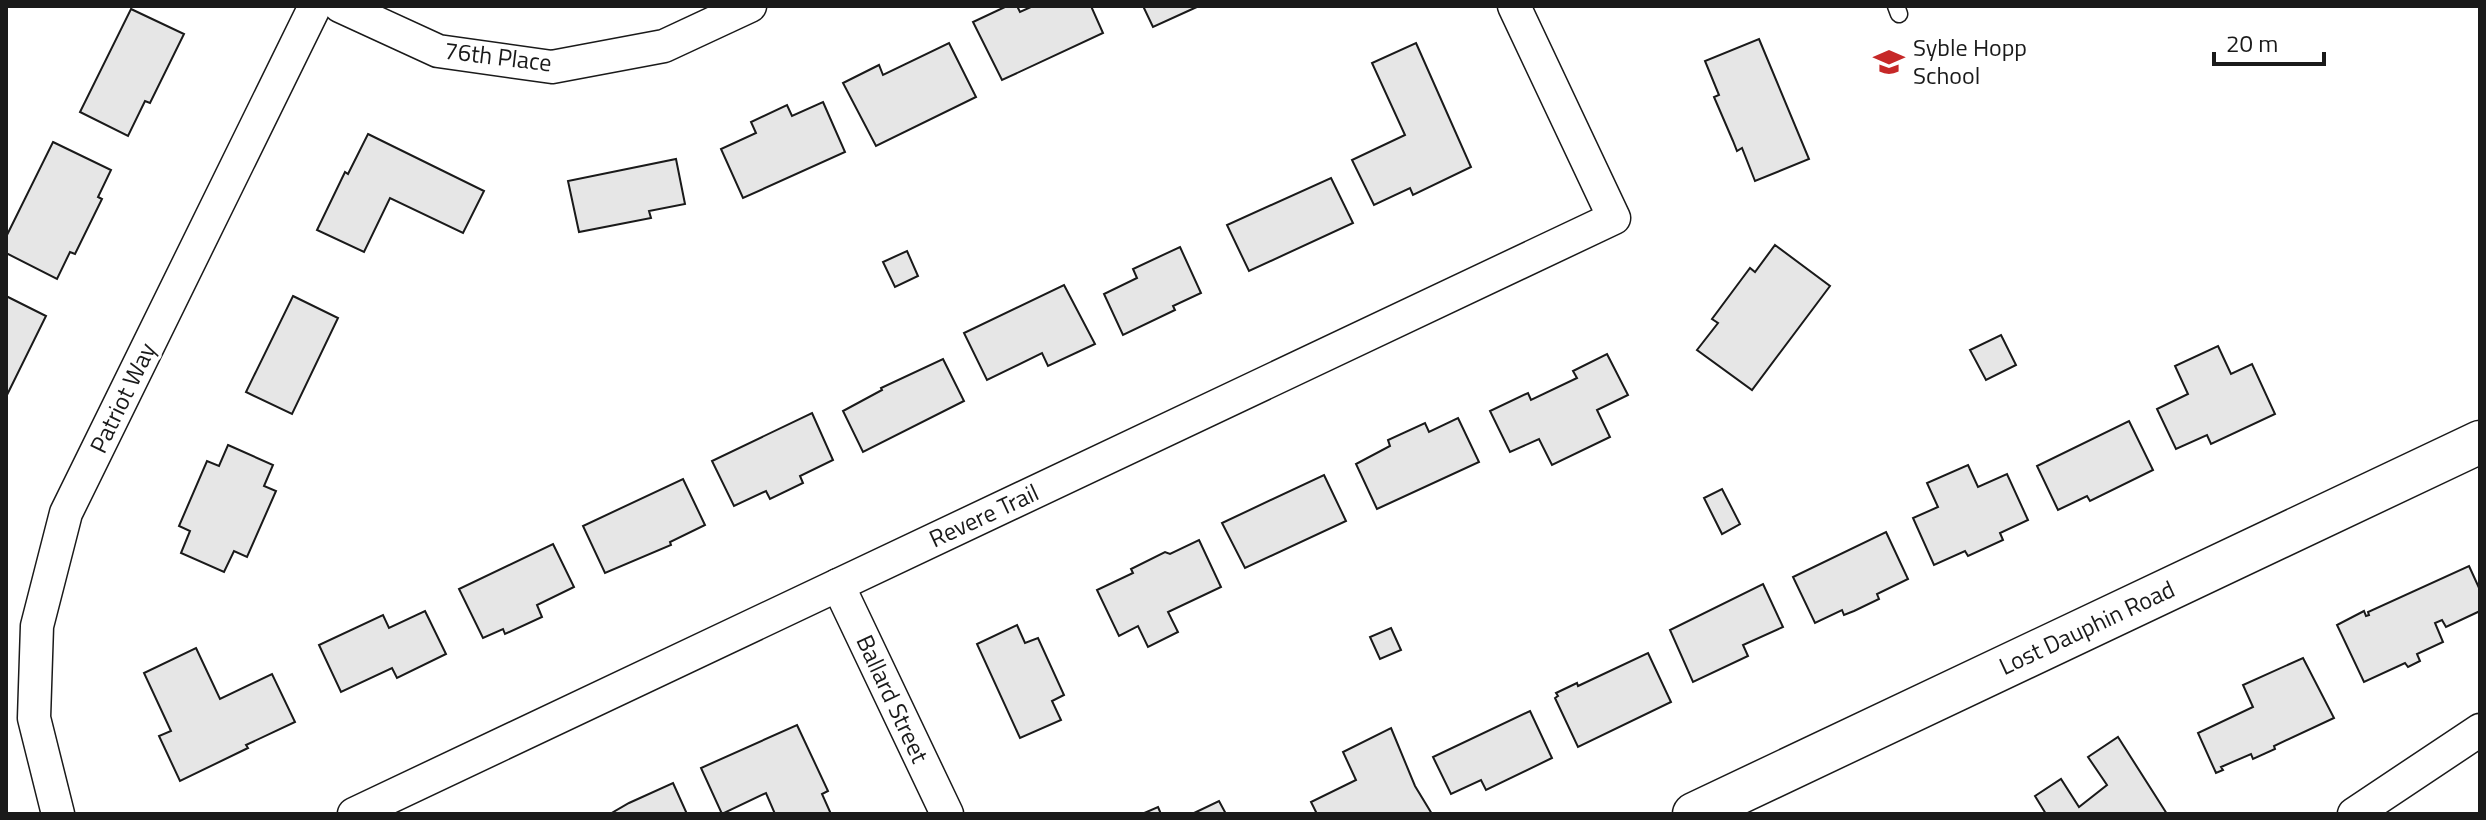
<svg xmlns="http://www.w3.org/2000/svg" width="2486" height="820" viewBox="0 0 2486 820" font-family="'Titillium Web',sans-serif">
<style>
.building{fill:#e6e6e6;stroke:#1a1a1a;stroke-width:2}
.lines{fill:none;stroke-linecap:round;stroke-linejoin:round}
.service-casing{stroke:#1a1a1a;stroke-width:19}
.minor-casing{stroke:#1a1a1a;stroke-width:35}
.tertiary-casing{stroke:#1a1a1a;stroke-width:45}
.service{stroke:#fff;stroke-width:16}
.minor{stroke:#fff;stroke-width:32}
.tertiary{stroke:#fff;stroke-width:42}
.labels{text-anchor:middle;stroke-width:6;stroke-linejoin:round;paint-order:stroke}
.poi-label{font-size:24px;fill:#1a1a1a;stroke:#fff;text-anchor:start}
.street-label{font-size:24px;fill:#1a1a1a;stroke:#fff}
</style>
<rect width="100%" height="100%" fill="#fff"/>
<g class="building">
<path d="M1007,6H1017L1020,12L1033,6H1091L1103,33L1002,80L973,22Z"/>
<path d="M1143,6H1199L1153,27Z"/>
<path d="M131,9L184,34L150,103L145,101L128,136L80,112Z"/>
<path d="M1759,39L1809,159L1755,181L1742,148L1737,151L1733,141L1714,97L1719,95L1705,61Z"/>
<path d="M949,43L976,97L876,146L843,83L879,65L883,75Z"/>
<path d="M1416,43L1471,167L1413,195L1410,188L1374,205L1352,160L1405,135L1372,63Z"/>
<path d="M823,102L845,152L743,198L721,149L756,133L751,122L787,105L792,116Z"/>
<path d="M368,134L484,191L463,233L390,198L364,252L317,230L345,172L348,174Z"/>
<path d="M53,142L111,170L98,197L102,199L75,254L70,252L57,279L6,253V237Z"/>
<path d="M676,159L685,204L649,211L651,218L579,232L568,181Z"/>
<path d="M1331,178L1353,223L1249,271L1227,225Z"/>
<path d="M1775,245L1830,286L1752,390L1697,350L1718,323L1712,319L1741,280L1750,268L1755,272Z"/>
<path d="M1180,247L1201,293L1173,306L1175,310L1123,335L1104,294L1137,278L1133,269Z"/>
<path d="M907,251L918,276L895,287L883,262Z"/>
<path d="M1064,285L1095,344L1048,366L1042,353L987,380L964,333Z"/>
<path d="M6,296L46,316L6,397Z"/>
<path d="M293,296L338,318L292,414L246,392Z"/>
<path d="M2001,335L2016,365L1986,380L1970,350Z"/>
<path d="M2218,346L2231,374L2252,364L2275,414L2211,444L2207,435L2176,449L2157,409L2188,394L2175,366Z"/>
<path d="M1607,354L1628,395L1597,410L1610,437L1552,465L1539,439L1510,452L1490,411L1528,393L1531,400L1577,378L1573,371Z"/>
<path d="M943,359L964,401L863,452L843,411L882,390L881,388Z"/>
<path d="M812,413L833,460L800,476L803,483L770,499L766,491L734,506L712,461Z"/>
<path d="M1458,418L1479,462L1377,509L1356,464L1390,446L1388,440L1425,423L1429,432Z"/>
<path d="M2129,421L2153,470L2090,501L2087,496L2058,510L2037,466Z"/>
<path d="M228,445L273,465L264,486L276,491L247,557L234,551L224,572L181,553L190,531L179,526L207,461L219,466Z"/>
<path d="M1968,465L1978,487L2007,474L2028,520L2000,533L2003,540L1968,556L1965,551L1934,565L1913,518L1938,507L1927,483Z"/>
<path d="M1324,475L1346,521L1245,568L1222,523Z"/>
<path d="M683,479L705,525L670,542L671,545L605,573L583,526Z"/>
<path d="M1722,489L1740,524L1722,534L1704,498Z"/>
<path d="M1886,532L1908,579L1877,594L1879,599L1854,611L1844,615L1842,610L1815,623L1793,577Z"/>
<path d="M1199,540L1221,587L1168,612L1178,632L1148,647L1138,626L1119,636L1097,590L1133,573L1131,569L1165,552L1170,554Z"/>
<path d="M553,544L574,587L537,605L542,617L505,634L503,629L483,638L459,589Z"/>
<path d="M2469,566L2480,590V611L2446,627L2442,620L2435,623L2443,642L2417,654L2420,661L2408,667L2405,663L2364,682L2337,625L2364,611L2366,616L2369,615L2368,612Z"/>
<path d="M1763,584L1783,627L1743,645L1748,656L1693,682L1670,630Z"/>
<path d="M425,611L446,654L397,678L392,668L341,692L319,645L383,615L389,628Z"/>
<path d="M1017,625L1025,643L1038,638L1064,695L1052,701L1061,720L1020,738L977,644Z"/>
<path d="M1391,628L1401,650L1380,659L1370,637Z"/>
<path d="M196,648L220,699L272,674L295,722L246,745L248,748L180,781L159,736L171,731L144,673Z"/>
<path d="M1648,653L1671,702L1578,747L1555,698L1558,696L1556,693L1577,683L1578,686Z"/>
<path d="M2303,658L2334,718L2274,746L2275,749L2253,759L2251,754L2221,767L2223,770L2216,773L2198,733L2253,707L2243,685Z"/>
<path d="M1530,711L1552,758L1486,790L1481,780L1451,794L1433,757Z"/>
<path d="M797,725L828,791L822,794L831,814H775L766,793L722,814L701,768Z"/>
<path d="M1391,728L1415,786L1432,814H1317L1311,802L1356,780L1343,752Z"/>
<path d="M2118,737L2167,814H2046L2035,796L2061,779L2079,807L2107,785L2088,757Z"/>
<path d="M673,783L687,814H610L629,803Z"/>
<path d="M1219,801L1226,814H1192Z"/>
<path d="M1158,807L1161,814H1142Z"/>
</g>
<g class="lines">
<g class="service-casing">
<path id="service" d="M1896,6L1899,14"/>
</g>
<g class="minor-casing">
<g id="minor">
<path d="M340,6L438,51L552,67L664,46L750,6"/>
<path d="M838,585L947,814"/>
<path d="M58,814L34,718L37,626L66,513L315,6"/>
<path d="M354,814L1614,218L1514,6"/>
<path d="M2354,814L2480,730"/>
</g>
</g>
<g class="tertiary-casing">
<path id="tertiary" d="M1694,814L2480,442"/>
</g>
<use href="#service" class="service"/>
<use href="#minor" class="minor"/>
<use href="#tertiary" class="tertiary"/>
</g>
<defs>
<g id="school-bare" transform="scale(2.4)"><path d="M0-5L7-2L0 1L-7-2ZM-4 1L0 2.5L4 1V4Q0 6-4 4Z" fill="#c62828" stroke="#fff" stroke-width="2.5" paint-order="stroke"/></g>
</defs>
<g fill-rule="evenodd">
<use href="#school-bare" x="1889" y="62"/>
</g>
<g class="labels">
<g class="poi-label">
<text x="1913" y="56">Syble Hopp<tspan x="1913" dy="28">School</tspan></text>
</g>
<g class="street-label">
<text transform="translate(498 57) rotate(7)" y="8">76th Place</text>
<text transform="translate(123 398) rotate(-64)" y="8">Patriot Way</text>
<text transform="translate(984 516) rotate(-25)" y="8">Revere Trail</text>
<text transform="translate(2087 628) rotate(-25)" y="8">Lost Dauphin Road</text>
<text transform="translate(892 699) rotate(65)" y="8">Ballard Street</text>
</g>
</g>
<rect width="2486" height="820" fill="none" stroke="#1a1a1a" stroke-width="16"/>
<path d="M2214 52v12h110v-12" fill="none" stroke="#1a1a1a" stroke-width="4"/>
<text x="2226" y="52" font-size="24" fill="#1a1a1a" stroke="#ffffff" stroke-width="6" paint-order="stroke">20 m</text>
</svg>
